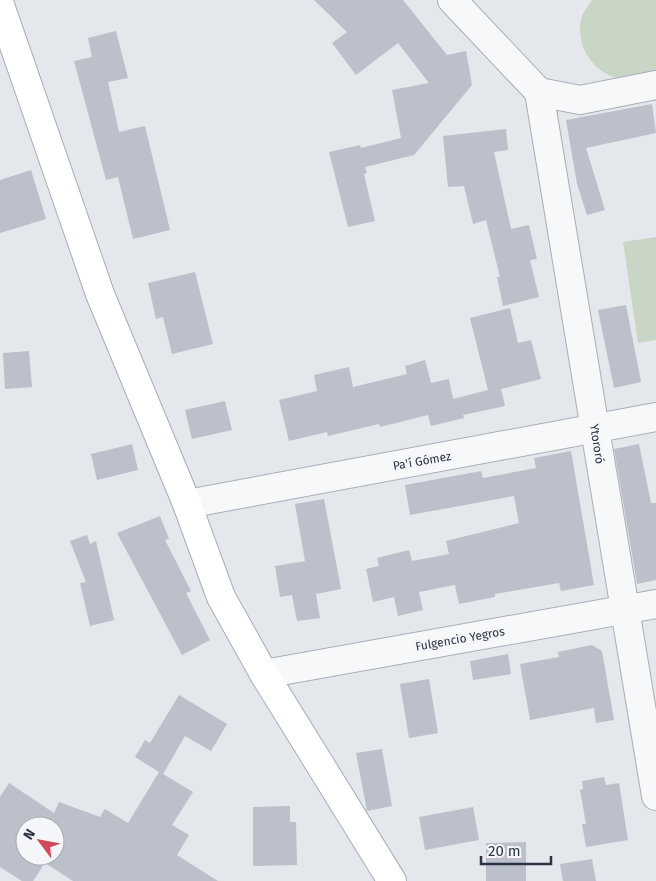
<svg xmlns="http://www.w3.org/2000/svg" width="656" height="881" viewBox="0 0 656 881" font-family="'Fira Sans',sans-serif">
<style>
.green{fill:#c9d6c5}
.building{fill:#bbc0ca;fill-rule:evenodd}
.lines{fill:none;stroke-linecap:round;stroke-linejoin:round}
.street-casing{stroke:#a9aeb7;stroke-width:30}
.secondary-casing{stroke:#a9aeb7;stroke-width:30}
.street{stroke:#f7f8fa;stroke-width:28}
.secondary{stroke:#fff;stroke-width:28}
.labels{text-anchor:middle;stroke-width:4.5;stroke-linejoin:round;paint-order:stroke}
.street-label{font-size:12px;fill:#2b3445;stroke:#f4f6f9}
</style>
<rect width="100%" height="100%" fill="#e4e7ec"/>
<g class="green">
<path d="M592,0H656V70C649,72 642,76 634,78C602,85 574,50 581,20C582,13 588,6 592,0Z"/>
<path d="M656,237V340L638,343L623,242Z"/>
</g>
<g class="building">
<path d="M314,0H403L447,55L466,51L472,85L414,155L365,167L367,173L364,174L375,221L348,227L329,152L360,145L361,148L401,138L392,90L429,83L398,43L356,75L332,43L347,32Z"/>
<path d="M116,31L128,78L108,82L119,132L145,126L170,230L133,239L118,177L106,180L74,61L92,57L88,38Z"/>
<path d="M652,104L656,133L586,148L605,210L587,215L577,184L566,120Z"/>
<path d="M506,129L508,150L494,152L511,229L529,225L537,259L530,260L539,297L503,306L497,277H500L486,220L473,224L464,186L448,187L443,136Z"/>
<path d="M31,170L46,219L0,233V180Z"/>
<path d="M195,272L213,344L172,354L163,317L156,319L148,283Z"/>
<path d="M626,305L641,382L614,388L598,310Z"/>
<path d="M510,308L518,343L531,340L541,379L501,389L505,406L463,415L464,418L431,426L428,415L380,427L379,424L328,436L327,432L289,441L279,400L317,391L314,375L349,367L353,387L407,374L405,366L425,360L431,383L449,379L453,399L488,390L470,318Z"/>
<path d="M29,351L32,387L5,389L3,353Z"/>
<path d="M225,401L232,430L192,439L185,410Z"/>
<path d="M132,444L138,470L97,480L91,454Z"/>
<path d="M639,444L651,503H656V580L637,584L614,449Z"/>
<path d="M571,451L594,585L561,591L559,583L495,594V597L459,604L455,585L419,592L423,610L398,616L394,597L373,602L366,569L379,566L377,558L409,550L412,561L449,554L446,541L519,523L514,496L410,515L405,485L481,471L483,478L536,468L534,458Z"/>
<path d="M324,499L341,589L316,594L320,618L297,621L292,595L280,597L275,566L305,561L295,504Z"/>
<path d="M160,516L169,539L165,540L191,591L186,593L210,640L182,655L117,533Z"/>
<path d="M87,535L90,544L96,541L114,620L90,626L80,583L86,582L70,541Z"/>
<path d="M592,645L602,651L614,720L596,723L594,708L530,720L520,664L559,657L558,652Z"/>
<path d="M508,654L511,674L473,680L470,661Z"/>
<path d="M429,679L438,733L409,738L400,684Z"/>
<path d="M179,695L227,724L211,751L185,736L163,774L193,792L172,825L189,835L177,855L218,881H73L45,863L33,881H22L0,867V797L9,783L54,813L59,802L100,817L105,809L128,823L159,772L135,757L145,740L150,743ZM25,826H55V856H25Z"/>
<path d="M382,749L392,806L367,811L356,753Z"/>
<path d="M604,777L606,785L619,783L628,840L586,847L582,824H586L580,790L583,789L582,781Z"/>
<path d="M290,806V822H296L297,865L253,866V807Z"/>
<path d="M473,807L479,840L425,850L419,817Z"/>
<path d="M526,842V881H486V843Z"/>
<path d="M592,859L596,881H563L560,864Z"/>
</g>
<g class="lines">
<g class="street-casing">
<g id="street">
<path d="M452,0L539,92"/>
<path d="M539,92L656,796"/>
<path d="M539,92L580,100L656,85"/>
<path d="M187,504L656,417"/>
<path d="M264,674L656,604"/>
</g>
</g>
<g class="secondary-casing">
<path id="secondary" d="M0,5L100,294L187,504L221,597L264,674L392,881"/>
</g>
<use href="#street" class="street"/>
<use href="#secondary" class="secondary"/>
</g>
<g class="labels">
<g class="street-label">
<text transform="translate(597 444) rotate(81)" y="4">Ytororó</text>
<text transform="translate(422 461) rotate(-10)" y="4">Pa'í Gómez</text>
<text transform="translate(460 639) rotate(-10)" y="4">Fulgencio Yegros</text>
</g>
</g>
<g transform="translate(40 841) rotate(302)"><circle r="24" fill="#f4f6f9" stroke="#a4a8b1"/>
<path d="M0-4L9 19L0 12L-9 19Z" fill="#d1495b"/>
<text y="-8" font-size="14" font-weight="bold" text-anchor="middle" fill="#2b3445">N</text>
</g>
<path d="M481 856v8h70v-8" fill="none" stroke="#2b3445" stroke-width="2.5"/>
<text x="488" y="856" font-size="15" fill="#2b3445" stroke="#f4f6f9" stroke-width="4" paint-order="stroke">20 m</text>
</svg>
